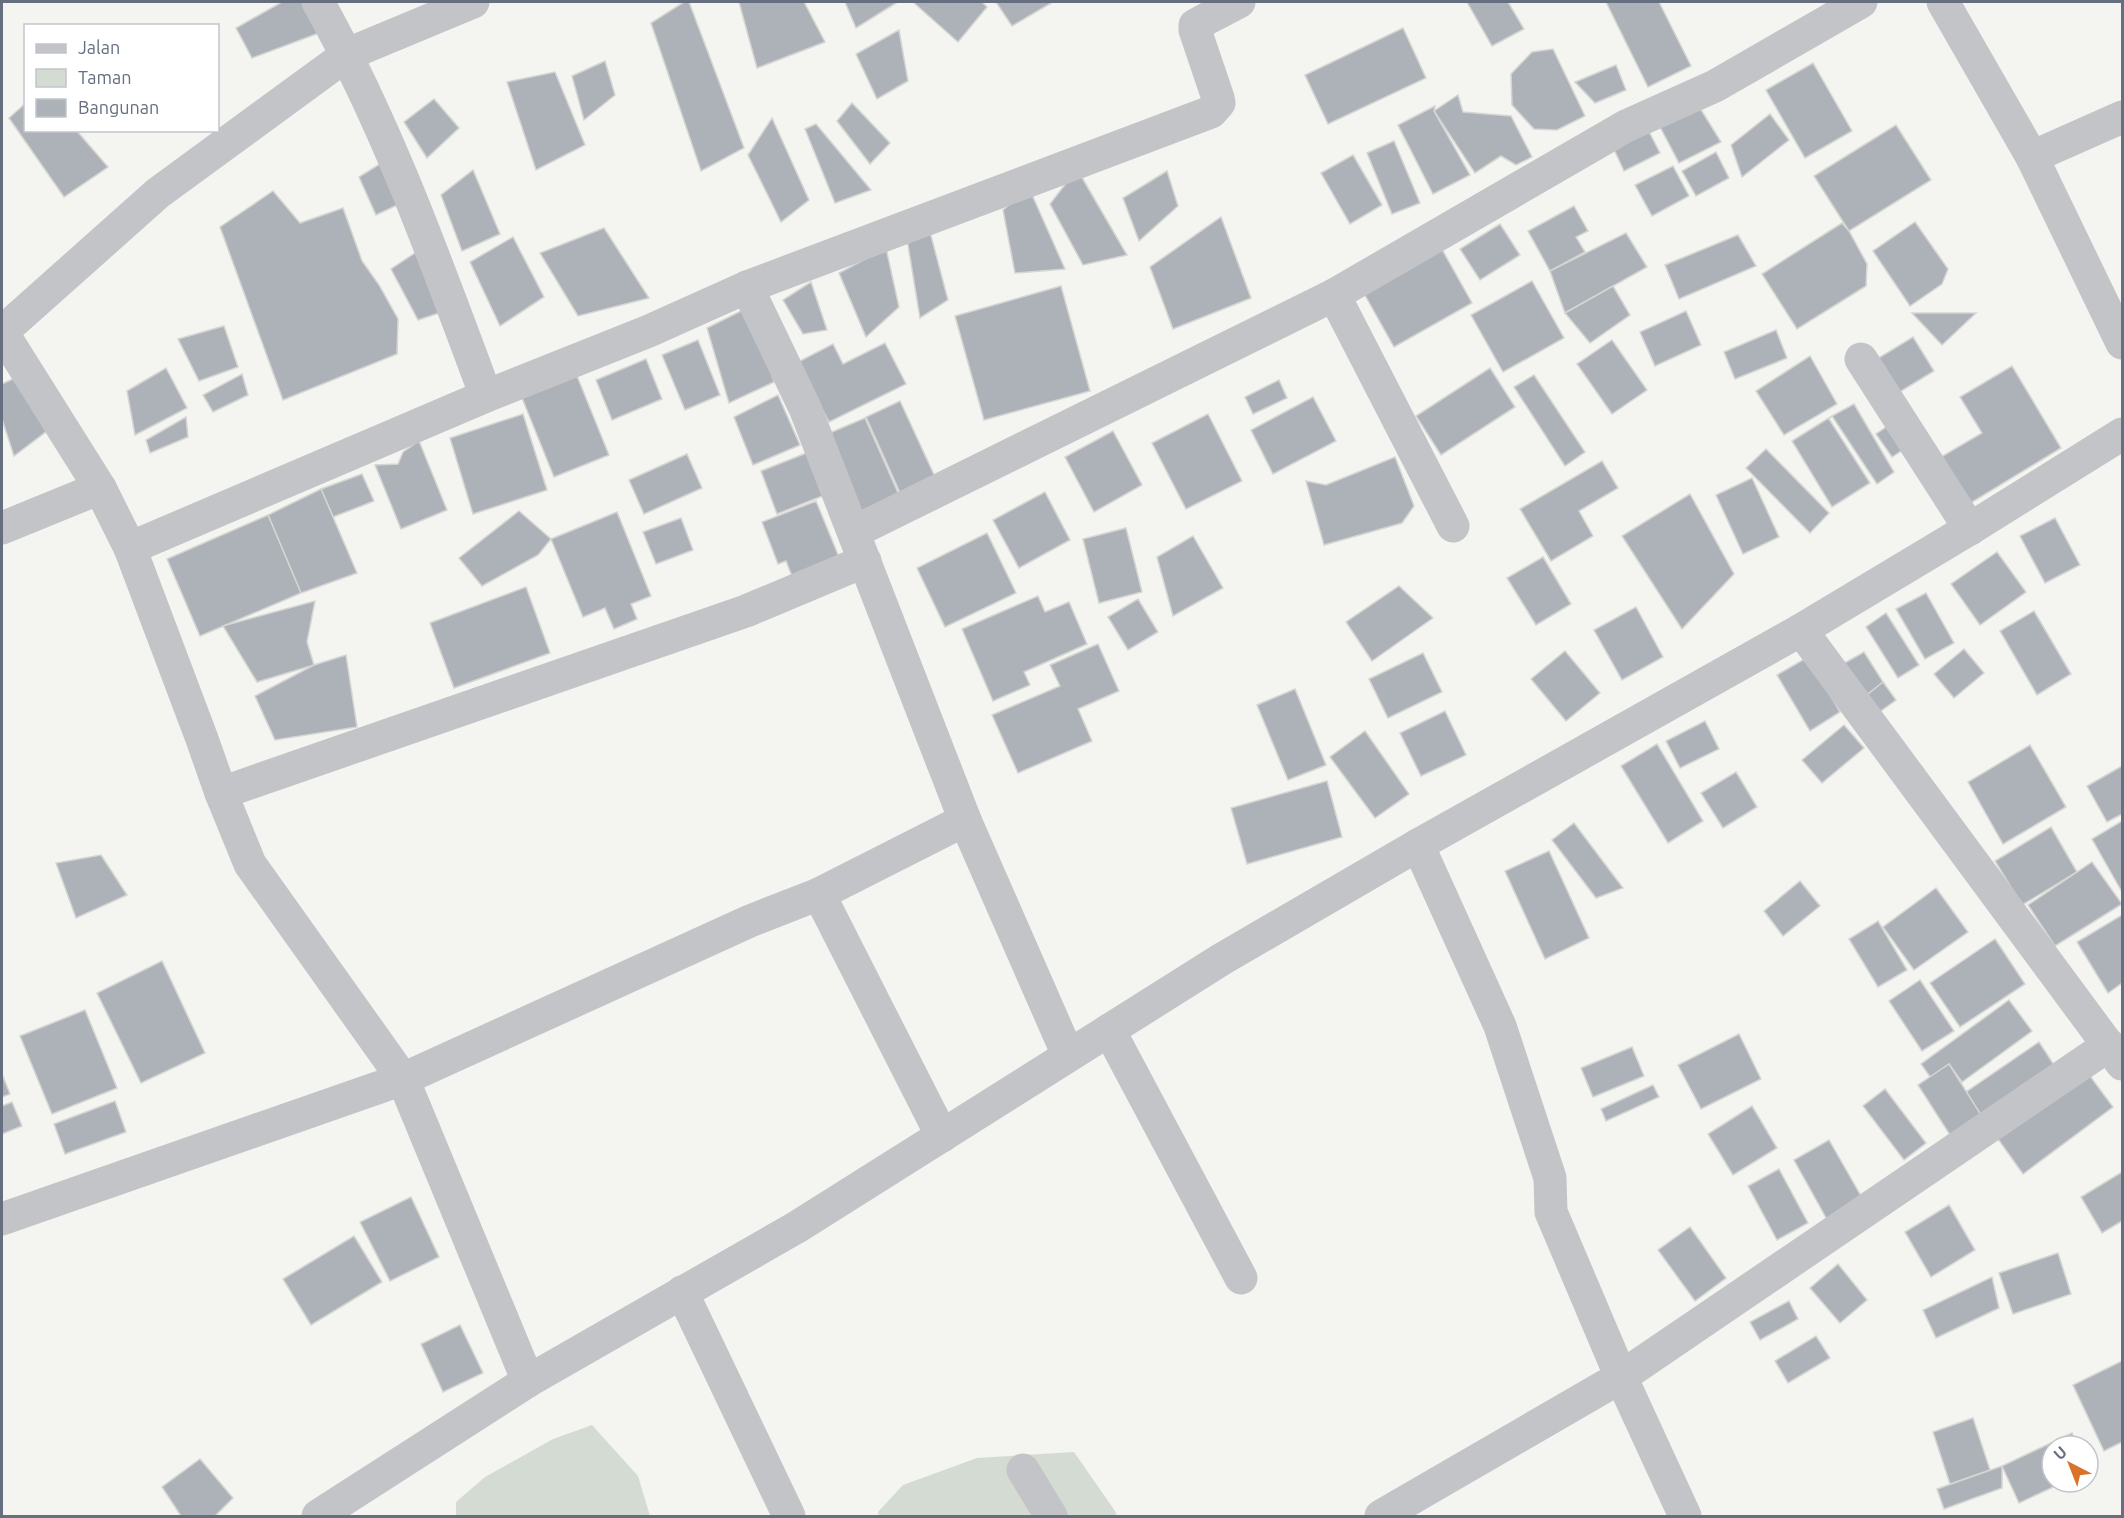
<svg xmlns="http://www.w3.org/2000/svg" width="2124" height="1518" viewBox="0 0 2124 1518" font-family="Ubuntu,sans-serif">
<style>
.green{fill:#d4dbd2}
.building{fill:#adb2b8;stroke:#d5d5d3;stroke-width:1.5}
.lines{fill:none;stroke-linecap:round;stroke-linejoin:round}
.minor{stroke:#c2c4c8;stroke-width:33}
</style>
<rect width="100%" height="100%" fill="#f4f4f0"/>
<g class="green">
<path d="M592,1425L638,1476L650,1516H456V1502L485,1477L553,1439Z"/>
<path d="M1074,1452L1115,1511L1117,1516H879L878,1512L903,1485L977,1458Z"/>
</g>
<g class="building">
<path d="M282,2H304L319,33L252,58L236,28Z"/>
<path d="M684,2H689L744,148L701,171L651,23Z"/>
<path d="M739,2H804L825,42L757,68Z"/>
<path d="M845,2H895L896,3L856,28Z"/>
<path d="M913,2H982L987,7L958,42Z"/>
<path d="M996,2H1053L1012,26Z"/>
<path d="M1467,2H1508L1524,29L1492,46Z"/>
<path d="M1606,2H1659L1691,66L1648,87Z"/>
<path d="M1403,28L1426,78L1328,124L1305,75Z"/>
<path d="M899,30L908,81L877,99L856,54Z"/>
<path d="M1553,49L1585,116L1557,130L1534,129L1512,105L1511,74L1532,52Z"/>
<path d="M605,61L615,95L584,120L572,76Z"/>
<path d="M1813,63L1852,131L1805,158L1766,90Z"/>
<path d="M1616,65L1626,90L1595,103L1575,82Z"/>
<path d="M555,72L585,145L536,170L507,82Z"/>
<path d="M1458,95L1463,112L1511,116L1532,157L1516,165L1501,156L1475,173L1434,111Z"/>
<path d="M434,99L459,128L427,158L404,122Z"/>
<path d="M1695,100L1721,142L1679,163L1658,123Z"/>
<path d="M26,103V130H76L108,167L64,197L9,118Z"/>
<path d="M852,103L890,143L870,164L837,121Z"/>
<path d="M1435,106L1434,111L1470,175L1433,194L1398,125Z"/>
<path d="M1770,114L1789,140L1742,177L1731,145Z"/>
<path d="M772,118L809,200L781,222L748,155Z"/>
<path d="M816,124L871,190L835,203L805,129Z"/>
<path d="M1896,125L1931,180L1849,231L1814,176Z"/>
<path d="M1647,128L1660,153L1624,171L1612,145Z"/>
<path d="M1394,141L1420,203L1392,214L1367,153Z"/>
<path d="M1716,152L1729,178L1696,196L1682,171Z"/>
<path d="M1353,155L1382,205L1350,224L1321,173Z"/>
<path d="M386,160L406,201L376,215L359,177Z"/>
<path d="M1673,166L1689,196L1652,216L1635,185Z"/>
<path d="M1077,169L1127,255L1083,265L1050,204Z"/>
<path d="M473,170L500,234L462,251L441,195Z"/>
<path d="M1167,171L1178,206L1139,241L1123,198Z"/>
<path d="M1029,188L1065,269L1015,273L1003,210Z"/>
<path d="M273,191L300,223L343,208L362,261L379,285L398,319L397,354L283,400L220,227Z"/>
<path d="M1574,206L1588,231L1576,237L1585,252L1550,271L1528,231Z"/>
<path d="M1221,217L1251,298L1173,329L1150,267Z"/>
<path d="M1915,222L1948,269L1942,284L1910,306L1873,251Z"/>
<path d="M1842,223L1849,231L1867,264L1866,286L1797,329L1762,274Z"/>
<path d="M1500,224L1520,255L1480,280L1460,249Z"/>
<path d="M604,228L649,298L578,316L540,253Z"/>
<path d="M930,232L948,300L920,318L907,239Z"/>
<path d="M1626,233L1647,267L1565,313L1550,271Z"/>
<path d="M1738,235L1756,266L1679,299L1665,265Z"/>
<path d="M513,237L544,297L500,326L470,262Z"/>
<path d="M1439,244L1472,303L1394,347L1361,288Z"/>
<path d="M886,248L899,307L866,337L839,273Z"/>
<path d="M421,249L439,313L418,320L391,269Z"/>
<path d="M1532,281L1564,338L1503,372L1471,315Z"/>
<path d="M811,282L827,330L803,334L783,300Z"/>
<path d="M1061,286L1090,391L984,420L955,316Z"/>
<path d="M1613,286L1630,315L1590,343L1565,313Z"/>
<path d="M751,306L774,382L729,403L707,328Z"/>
<path d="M1686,311L1701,345L1655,366L1640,332Z"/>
<path d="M1912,313H1976L1942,345Z"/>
<path d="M224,326L238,367L199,381L178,339Z"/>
<path d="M1776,330L1787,358L1735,379L1724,352Z"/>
<path d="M1913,337L1934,371L1898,393L1877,359Z"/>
<path d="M698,340L720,395L685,410L662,355Z"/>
<path d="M1612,340L1647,390L1612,414L1577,364Z"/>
<path d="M885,343L906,384L829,422L798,362L833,344L843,364Z"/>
<path d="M1810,356L1837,404L1784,435L1756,391Z"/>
<path d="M646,359L662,399L612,420L596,380Z"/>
<path d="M2012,366L2061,448L1969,504L1941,457L1982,433L1960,397Z"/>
<path d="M166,368L187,408L135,435L127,391Z"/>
<path d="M1490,368L1515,407L1441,455L1416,416Z"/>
<path d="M242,374L248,395L213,412L203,395Z"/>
<path d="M1534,375L1585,452L1565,466L1514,387Z"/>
<path d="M577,376L609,455L554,477L522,398Z"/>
<path d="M15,378L51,428L14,456L2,419V384Z"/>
<path d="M1279,380L1287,398L1253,414L1245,397Z"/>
<path d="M778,395L800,445L753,465L734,417Z"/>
<path d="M1313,397L1336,441L1273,474L1251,430Z"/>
<path d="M900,401L936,479L901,495L866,417Z"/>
<path d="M1854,404L1894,472L1877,484L1832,416Z"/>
<path d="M523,414L547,490L473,514L450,438Z"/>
<path d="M1208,414L1242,481L1186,509L1152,443Z"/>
<path d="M1832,416L1829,419L1870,483L1832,507L1792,441Z"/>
<path d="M186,417L188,437L150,453L146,440Z"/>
<path d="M865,418L899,495L859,512L825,435Z"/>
<path d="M1891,424L1907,447L1892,457L1876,434Z"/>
<path d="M1113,431L1142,485L1094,512L1065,457Z"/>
<path d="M419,441L447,510L401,529L375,465L398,464L403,452Z"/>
<path d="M819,448L835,491L777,514L761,471Z"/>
<path d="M1766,449L1829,513L1810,533L1746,468Z"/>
<path d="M687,454L702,488L644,514L629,480Z"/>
<path d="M1395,457L1414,506L1402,523L1324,545L1306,481L1326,485Z"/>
<path d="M1602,461L1618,488L1579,511L1593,536L1551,561L1520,509Z"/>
<path d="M362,474L374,501L333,517L321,489Z"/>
<path d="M1752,478L1779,537L1743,554L1716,495Z"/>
<path d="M321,489L357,573L301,593L268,515Z"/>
<path d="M1045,492L1070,540L1019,568L993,520Z"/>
<path d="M1690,494L1734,574L1682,629L1622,536Z"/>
<path d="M816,501L839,557L792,576L786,561L778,564L762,522Z"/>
<path d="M519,511L551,539L538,555L482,586L459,558Z"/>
<path d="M617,512L651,596L631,604L637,619L614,629L605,608L583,617L551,539Z"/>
<path d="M268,515L301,593L200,636L167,559Z"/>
<path d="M681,518L693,550L656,564L643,532Z"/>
<path d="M2055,518L2080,565L2045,583L2020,536Z"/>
<path d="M1126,528L1142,592L1099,603L1083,539Z"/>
<path d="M987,533L1016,593L945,627L917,568Z"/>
<path d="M1193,536L1223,588L1173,616L1157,557Z"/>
<path d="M1997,552L2026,592L1980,625L1951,584Z"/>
<path d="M1543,557L1571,604L1536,625L1507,578Z"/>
<path d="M1399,586L1433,618L1372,661L1346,622Z"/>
<path d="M526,587L550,653L454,688L430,623Z"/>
<path d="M1926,593L1954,643L1925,659L1896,609Z"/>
<path d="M1038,596L1045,612L1069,602L1087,644L1024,672L1030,685L993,701L962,629Z"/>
<path d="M1138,599L1158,632L1128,650L1108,617Z"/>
<path d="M315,601L307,642L314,665L257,682L223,626Z"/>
<path d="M1636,607L1663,657L1622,680L1594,630Z"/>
<path d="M2034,611L2071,674L2037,695L2000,631Z"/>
<path d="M1886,613L1919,665L1898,678L1866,627Z"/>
<path d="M1098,644L1119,691L1078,709L1092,741L1018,773L992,715L1060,686L1050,665Z"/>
<path d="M1964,649L1984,673L1954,698L1934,674Z"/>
<path d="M1565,651L1600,693L1566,721L1531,679Z"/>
<path d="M1864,652L1883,682L1862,699L1841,665Z"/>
<path d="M1423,653L1442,692L1388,718L1369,679Z"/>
<path d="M346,655L357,727L275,740L255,696L314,665Z"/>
<path d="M1808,657L1840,712L1810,731L1777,675Z"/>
<path d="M1883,682L1896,700L1874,716L1862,699Z"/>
<path d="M1295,689L1326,765L1288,780L1257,705Z"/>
<path d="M1445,711L1466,755L1421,776L1400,733Z"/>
<path d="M1705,721L1719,749L1680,768L1666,741Z"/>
<path d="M1844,725L1864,748L1822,783L1802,760Z"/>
<path d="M1365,731L1409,794L1375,818L1330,757Z"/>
<path d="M1657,744L1703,821L1668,843L1621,766Z"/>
<path d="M2030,745L2066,807L2003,844L1968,782Z"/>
<path d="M2122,766V814L2107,822L2087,786Z"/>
<path d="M1736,772L1757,807L1723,828L1701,793Z"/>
<path d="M1327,781L1342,837L1247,864L1231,808Z"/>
<path d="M2122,821V892L2092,839Z"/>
<path d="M1574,823L1623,888L1596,898L1552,840Z"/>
<path d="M2051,827L2077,872L2022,905L1995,861Z"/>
<path d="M1549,851L1589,938L1545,959L1505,871Z"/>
<path d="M101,855L127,895L76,918L56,863Z"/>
<path d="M2092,862L2122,904L2055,946L2028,905Z"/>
<path d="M1800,881L1820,906L1783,936L1764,911Z"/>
<path d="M1936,888L1968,932L1914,970L1883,927Z"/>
<path d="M2122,915V983L2108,993L2077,942Z"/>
<path d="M1878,921L1907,970L1878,987L1849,939Z"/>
<path d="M1995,939L2025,984L1960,1027L1930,983Z"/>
<path d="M162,961L205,1053L141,1083L97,993Z"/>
<path d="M1920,980L1954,1031L1922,1051L1889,1001Z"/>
<path d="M2009,1000L2032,1031L1962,1082L1949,1064L1931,1078L1921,1064Z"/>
<path d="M85,1010L117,1088L52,1114L20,1036Z"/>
<path d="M1739,1034L1761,1079L1701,1109L1678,1065Z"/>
<path d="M2039,1042L2054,1065L1981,1115L1966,1092Z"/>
<path d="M1632,1047L1644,1076L1593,1097L1581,1068Z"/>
<path d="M1949,1064L1981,1115L1950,1135L1918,1085Z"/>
<path d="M2087,1072L2113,1107L2023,1174L1998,1139Z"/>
<path d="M2,1074L10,1094L2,1097Z"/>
<path d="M1653,1085L1659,1097L1606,1121L1601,1109Z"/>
<path d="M1885,1089L1926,1143L1904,1160L1863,1106Z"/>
<path d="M115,1101L126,1132L65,1154L54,1124Z"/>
<path d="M12,1102L22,1126L2,1134V1106Z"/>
<path d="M1752,1106L1777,1148L1733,1175L1708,1134Z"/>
<path d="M1829,1140L1865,1203L1829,1223L1794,1160Z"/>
<path d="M1779,1169L1808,1223L1777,1240L1748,1186Z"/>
<path d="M2122,1172V1221L2102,1233L2081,1197Z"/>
<path d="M411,1197L439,1257L390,1281L360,1222Z"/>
<path d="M1949,1205L1975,1250L1931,1277L1905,1232Z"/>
<path d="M1690,1227L1726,1278L1695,1301L1658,1250Z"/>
<path d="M354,1236L382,1282L311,1325L283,1279Z"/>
<path d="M2058,1253L2071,1294L2013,1314L1999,1273Z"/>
<path d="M1838,1264L1867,1300L1840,1323L1810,1288Z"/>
<path d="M1992,1277L1999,1308L1936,1338L1923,1310Z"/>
<path d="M1789,1301L1798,1319L1760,1340L1750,1322Z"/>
<path d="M460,1325L483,1373L443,1392L421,1344Z"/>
<path d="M1816,1336L1830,1358L1788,1383L1775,1361Z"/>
<path d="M2122,1361V1442L2104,1451L2073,1385Z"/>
<path d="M1973,1418L1990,1470L1950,1484L1933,1432Z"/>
<path d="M2072,1433L2078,1446H2052V1482H2064L2019,1503L2002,1466Z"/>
<path d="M200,1459L233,1498L215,1516H181L162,1487Z"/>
<path d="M2002,1466V1488L1944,1509L1937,1489Z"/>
</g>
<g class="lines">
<g class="minor">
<path d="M318,2C388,127 436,262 486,396"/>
<path d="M1943,2L2032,157L2122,343"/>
<path d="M2032,157L2122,117"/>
<path d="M747,287L805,408L965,820L1068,1055"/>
<path d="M1334,295L1453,526"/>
<path d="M2,332L100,488L130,548L202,739L221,793L250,864L403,1079L528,1381"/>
<path d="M2,332L158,193L348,54L473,2"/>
<path d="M1861,359L1970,529"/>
<path d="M2,528L100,488"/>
<path d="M854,532L1334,295L1626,126L1715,86L1861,2"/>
<path d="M130,548L486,396L649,331L747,287L1211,112L1219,103L1218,98L1195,30V25L1239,2"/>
<path d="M1801,630L2122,1064"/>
<path d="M221,793L746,611L865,561"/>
<path d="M1418,845L1500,1026L1550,1178L1551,1212L1621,1377L1685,1516"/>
<path d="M819,894L942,1136"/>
<path d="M1109,1030L1241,1278"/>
<path d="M2,1219L403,1079L750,921L819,894L965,820"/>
<path d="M682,1292L789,1516"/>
<path d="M1023,1470L1051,1516"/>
<path d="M318,1516L528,1381L797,1227L1222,959L1418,845L1801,630L1976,525L2122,434"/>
<path d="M1381,1516L1621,1377L2109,1045"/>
</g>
</g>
<rect width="2124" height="1518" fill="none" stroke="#656f80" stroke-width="6"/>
<rect x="24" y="24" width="195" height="108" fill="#ffffff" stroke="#c1c5cc" stroke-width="1.5"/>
<rect x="36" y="44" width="30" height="9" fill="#c2c4c8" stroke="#c1c5cc" stroke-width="1.5"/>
<text x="78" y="54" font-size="18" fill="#656f80">Jalan</text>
<rect x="36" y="69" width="30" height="18" fill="#d4dbd2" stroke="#c1c5cc" stroke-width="1.5"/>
<text x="78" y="84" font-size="18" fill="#656f80">Taman</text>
<rect x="36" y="99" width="30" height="18" fill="#adb2b8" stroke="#c1c5cc" stroke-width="1.5"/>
<text x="78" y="114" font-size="18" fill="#656f80">Bangunan</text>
<g transform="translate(2070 1464) rotate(318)"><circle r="28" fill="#ffffff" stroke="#c1c5cc" stroke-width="1.5"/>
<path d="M0-4.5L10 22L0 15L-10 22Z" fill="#d9732c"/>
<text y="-9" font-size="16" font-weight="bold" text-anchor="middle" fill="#656f80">U</text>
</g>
</svg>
